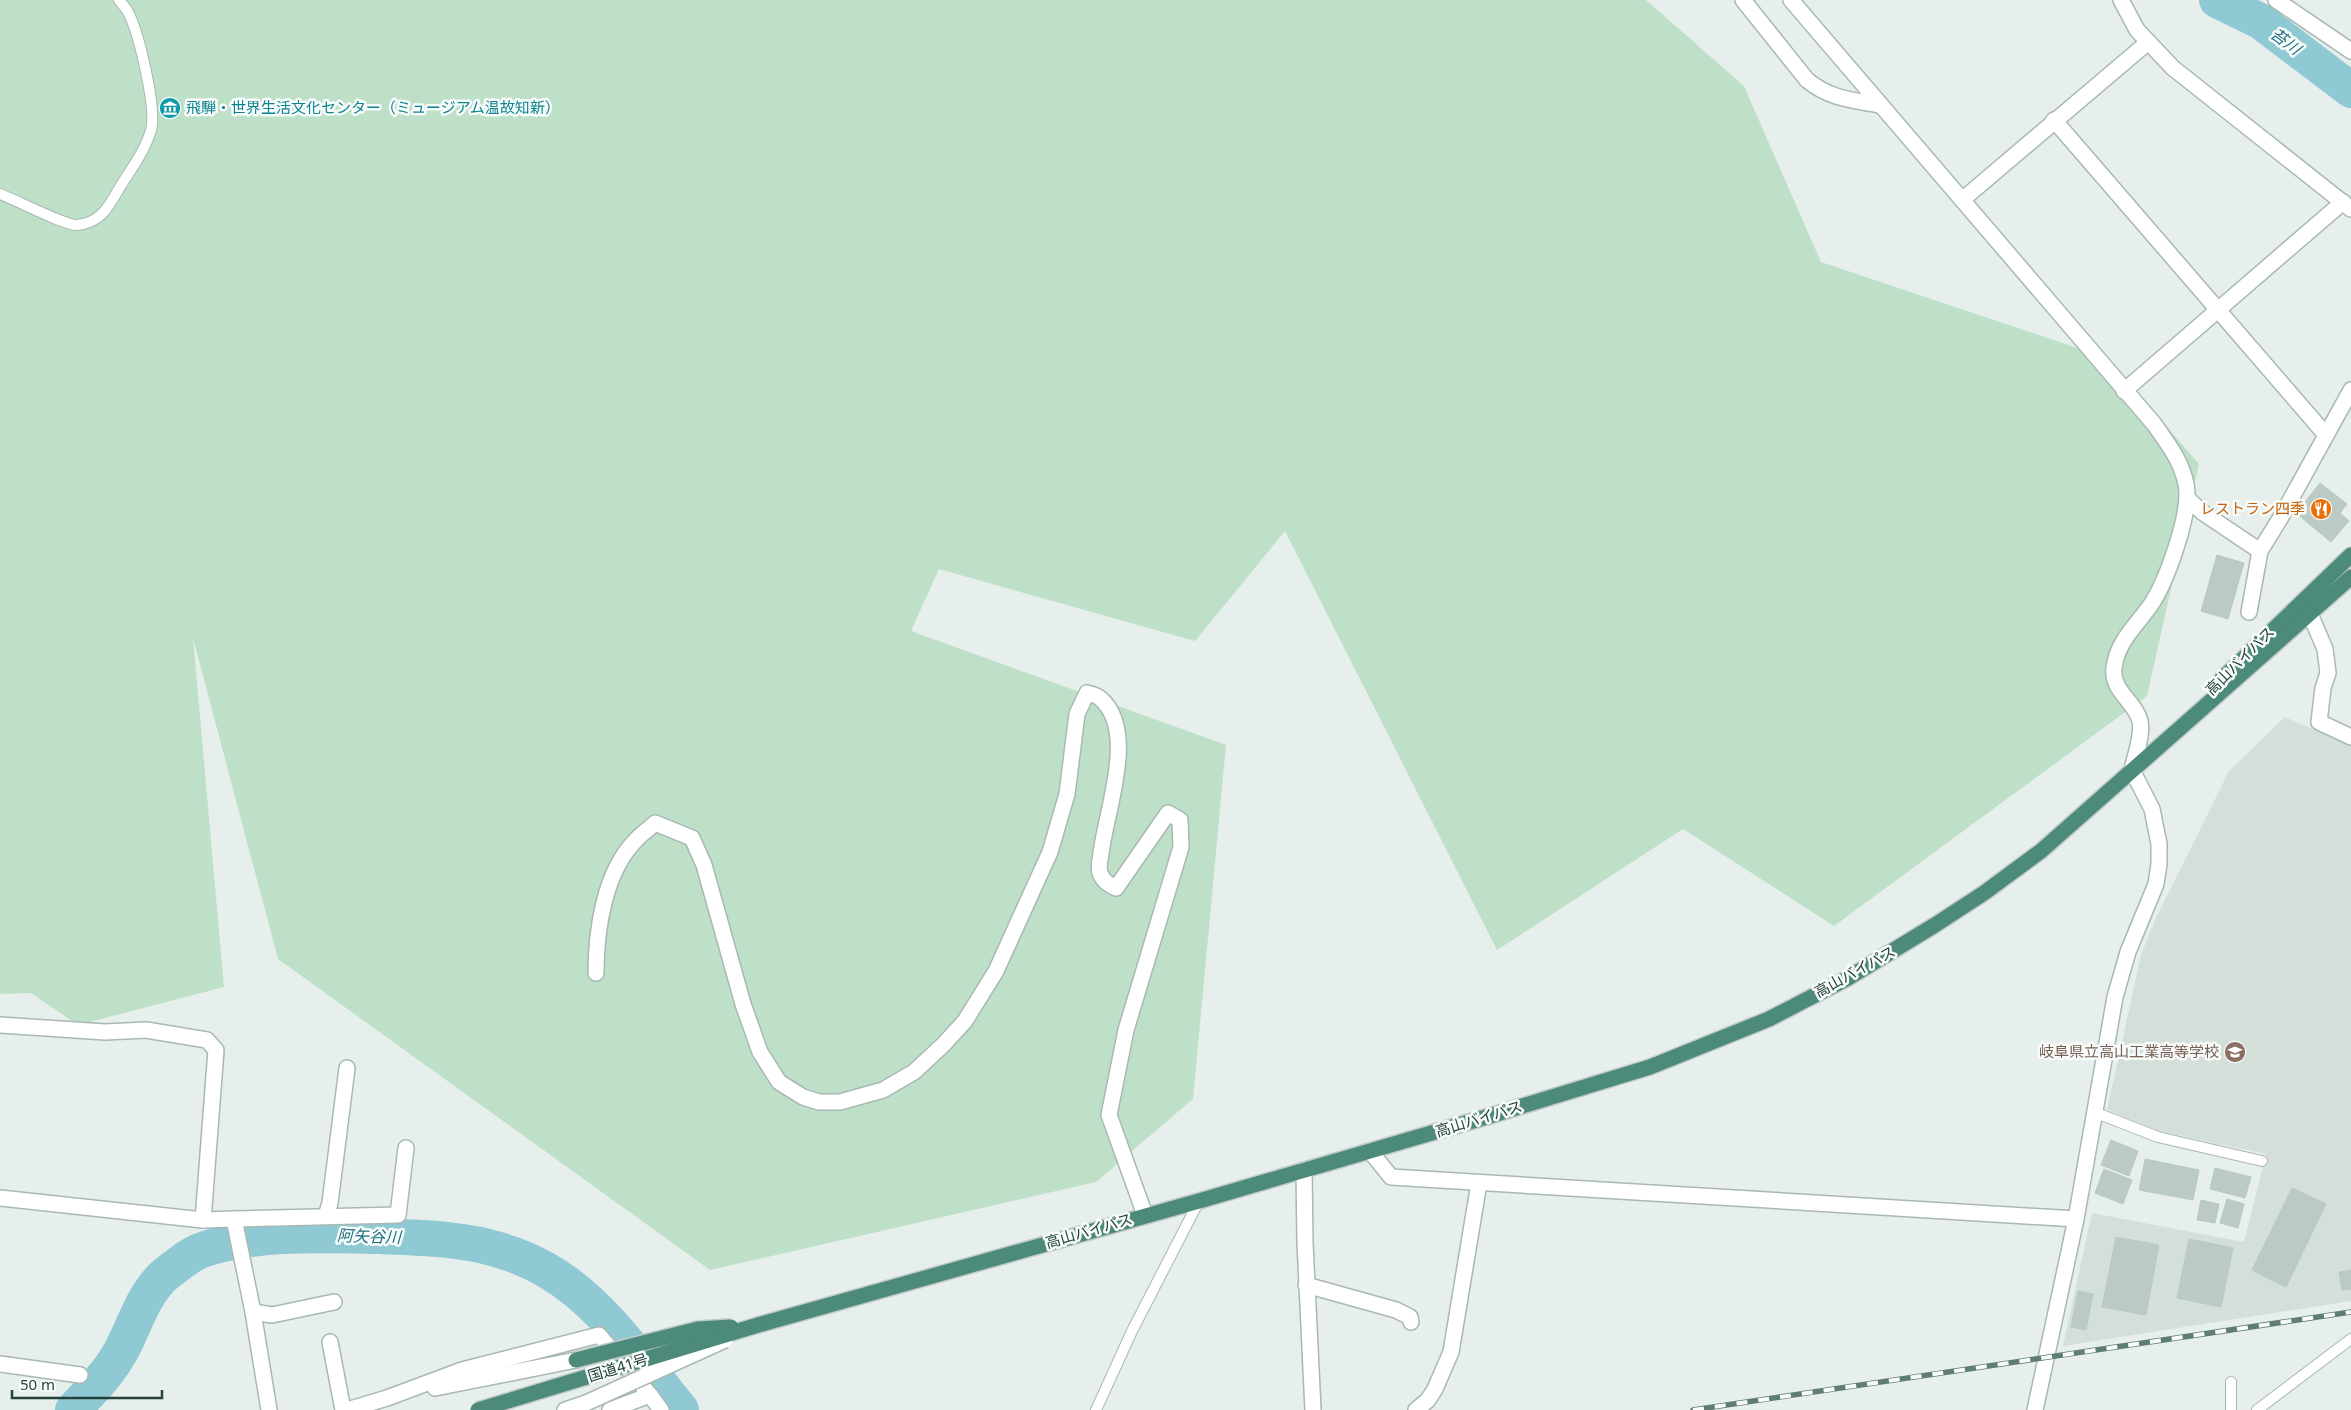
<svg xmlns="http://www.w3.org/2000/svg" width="2351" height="1410" viewBox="0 0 2351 1410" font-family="'Noto Sans','Noto Sans JP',sans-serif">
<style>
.built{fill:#d4dfda}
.green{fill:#bfe0c8}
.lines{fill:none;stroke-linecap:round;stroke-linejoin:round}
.river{stroke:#8ec9d4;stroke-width:36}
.building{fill:#bbcac4;stroke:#b8c9c2}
.service-casing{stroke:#a8b8b2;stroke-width:12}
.minor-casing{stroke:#a8b8b2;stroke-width:18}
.tertiary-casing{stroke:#a8b8b2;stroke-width:18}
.trunk-casing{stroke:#c2cac8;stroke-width:18}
.service{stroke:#fff;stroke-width:10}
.minor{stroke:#fff;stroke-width:15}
.tertiary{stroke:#fff;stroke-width:15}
.trunk{stroke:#4c8a7c;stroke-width:15}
.rail-casing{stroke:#5f7d75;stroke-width:5.5}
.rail{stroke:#f7fbf9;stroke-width:4;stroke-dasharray:11;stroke-linecap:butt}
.minor-bridge-casing{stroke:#a8b8b2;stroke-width:18;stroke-linecap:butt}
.trunk-bridge-casing{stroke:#c2cac8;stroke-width:18;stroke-linecap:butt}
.minor-bridge{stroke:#fff;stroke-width:15}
.trunk-bridge{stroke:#4c8a7c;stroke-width:15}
.labels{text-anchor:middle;stroke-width:5;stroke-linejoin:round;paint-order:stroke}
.culture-label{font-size:15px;fill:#0d838f;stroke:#f7fbf9;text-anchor:start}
.food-label{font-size:15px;fill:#c56008;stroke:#f7fbf9;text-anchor:end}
.street-label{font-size:15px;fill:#24423a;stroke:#f7fbf9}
.education-label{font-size:15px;fill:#785e54;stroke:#f7fbf9;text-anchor:end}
.water-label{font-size:16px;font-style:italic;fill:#1c6f80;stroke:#f7fbf9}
</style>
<rect width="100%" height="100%" fill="#e6efeb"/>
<path class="built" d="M2285,717L2351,746V1301L2063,1346L2092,1213L2244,1242L2266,1154L2159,1131L2107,1110L2141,955L2155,920L2229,771Z"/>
<path class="green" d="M0,0H1646L1744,86L1821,262L2107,358L2199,464L2147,696L1834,926L1683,829L1497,950L1285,531L1195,641L939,569L911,631L1226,745L1193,1099L1096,1182L710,1270L278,959L193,638L224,987L78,1025L31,993L0,994Z"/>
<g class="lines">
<g class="river">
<path d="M2217,0L2260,21L2351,90"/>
<path d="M73,1410C90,1392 109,1373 121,1351C134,1327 144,1291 167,1273C178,1265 191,1253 205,1249C256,1232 325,1235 379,1236C418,1238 461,1238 499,1250C516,1255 533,1262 548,1271C603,1303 641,1361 681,1410"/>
</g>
</g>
<g class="building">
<path d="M2320,483L2347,504L2340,513L2349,521L2331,542L2296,513Z"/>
<path d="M2217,555L2244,563L2228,619L2201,611Z"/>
<path d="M2111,1140L2138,1151L2129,1176L2101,1165Z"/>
<path d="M2145,1159L2199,1170L2193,1200L2139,1190Z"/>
<path d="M2215,1168L2251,1177L2245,1198L2210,1189Z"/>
<path d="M2104,1169L2132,1180L2123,1204L2095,1193Z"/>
<path d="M2292,1188L2326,1204L2286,1287L2252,1270Z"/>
<path d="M2227,1199L2244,1204L2238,1228L2220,1223Z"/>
<path d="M2201,1200L2219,1204L2215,1223L2197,1220Z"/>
<path d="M2116,1237L2159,1245L2146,1315L2102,1307Z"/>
<path d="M2189,1239L2233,1248L2221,1307L2177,1298Z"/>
<path d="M2351,1270V1289L2342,1290L2339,1272Z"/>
<path d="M2078,1291L2093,1294L2086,1330L2071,1327Z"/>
</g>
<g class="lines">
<g class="service-casing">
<g id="service">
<path d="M0,194C16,200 66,226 77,225C101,223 109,206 120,187C131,169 145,151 151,130C157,109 139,33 128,12C126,8 122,4 119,0"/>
<path d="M2094,1112L2158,1137L2262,1161"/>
<path d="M2231,1382V1410"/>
<path d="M1096,1410L1132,1331L1199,1201"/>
<path d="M2257,1410L2351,1339"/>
</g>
</g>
<g class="minor-casing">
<g id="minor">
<path d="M1743,0L1807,80C1830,99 1852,100 1880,105"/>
<path d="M1791,0L2154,424C2168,444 2181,460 2186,484C2192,512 2166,583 2150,606C2135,627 2117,642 2114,668C2111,691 2135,701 2140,721C2143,736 2135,755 2132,770"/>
<path d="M2121,0L2137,30L2173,68L2351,209"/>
<path d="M2276,0L2351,51"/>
<path d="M2054,120L2326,435"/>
<path d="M1962,200L2147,43"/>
<path d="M2124,391L2343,202"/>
<path d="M2188,499L2202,512L2260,551"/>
<path d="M2249,612L2260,551L2281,517L2351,390"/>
<path d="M2310,614L2325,649L2328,673L2323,688L2319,722L2351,737"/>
<path d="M596,973C596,931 604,873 635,841C641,834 649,829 655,823L692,838L704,865L743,1004L760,1052L779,1082L803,1097L819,1102H840L883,1090L914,1072L944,1044L965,1021L996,971L1050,852L1067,794L1077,714L1087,693C1092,694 1098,696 1101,699C1138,732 1105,813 1101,854C1100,860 1098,867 1100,873C1103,881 1108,884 1116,888L1168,813L1180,820L1181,847L1126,1030L1109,1115L1145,1215"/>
<path d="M0,1025L105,1032L146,1030L207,1040L216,1050L203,1220"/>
<path d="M1370,1151L1391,1177L2076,1219"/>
<path d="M1304,1170L1305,1243L1313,1410"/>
<path d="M0,1198L203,1220L234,1219L253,1312L269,1410"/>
<path d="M326,1216L330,1203L347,1068"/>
<path d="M234,1219L398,1215L406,1148"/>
<path d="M1306,1285L1396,1310L1410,1317L1411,1322"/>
<path d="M253,1312L272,1315L334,1302"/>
<path d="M330,1342L343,1410"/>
<path d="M0,1364L80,1375"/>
<path d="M435,1388L576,1360"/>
<path d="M347,1410L387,1398L462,1370L599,1335L650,1395"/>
<path d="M565,1410L586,1403"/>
<path d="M610,1410L650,1395L661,1410"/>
<path d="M1416,1410L1428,1400L1435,1389L1451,1352L1479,1183"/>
</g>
</g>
<g class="tertiary-casing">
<path id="tertiary" d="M2035,1410L2076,1219L2115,997L2128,952L2156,884L2159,864V844L2152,809L2132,770"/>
</g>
<g class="trunk-casing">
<g id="trunk">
<path d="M2221,680L2351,555"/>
<path d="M758,1325L1199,1201L1493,1115L1650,1067L1769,1019L1848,978L1935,925L1984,893L2041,851L2351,577"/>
</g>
</g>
<use href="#service" class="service"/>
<use href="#minor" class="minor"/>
<use href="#tertiary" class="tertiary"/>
<use href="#trunk" class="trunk"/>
<g class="rail-casing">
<path id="rail" d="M1693,1410L2351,1312"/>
</g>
<use href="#rail" class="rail"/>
<g class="minor-bridge-casing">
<path id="minor-bridge" d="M586,1403L725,1340"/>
</g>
<g class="trunk-bridge-casing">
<g id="trunk-bridge">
<path d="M576,1360L698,1329L731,1327"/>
<path d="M478,1410L758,1325"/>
</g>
</g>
<use href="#minor-bridge" class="minor-bridge"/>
<use href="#trunk-bridge" class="trunk-bridge"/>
</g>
<defs>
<g id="museum-disc" transform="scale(1.125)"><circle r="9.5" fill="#0f9aa8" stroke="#f7fbf9"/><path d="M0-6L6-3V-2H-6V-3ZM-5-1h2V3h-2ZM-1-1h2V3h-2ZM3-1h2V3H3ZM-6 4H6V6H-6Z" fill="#fff"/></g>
<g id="restaurant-disc" transform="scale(1.125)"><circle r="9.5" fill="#e8710a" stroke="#f7fbf9"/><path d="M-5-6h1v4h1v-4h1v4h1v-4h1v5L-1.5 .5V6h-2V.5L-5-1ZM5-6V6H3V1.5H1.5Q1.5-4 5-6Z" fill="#fff"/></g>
<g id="school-disc" transform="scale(1.125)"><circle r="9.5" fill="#8d6e63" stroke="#f7fbf9"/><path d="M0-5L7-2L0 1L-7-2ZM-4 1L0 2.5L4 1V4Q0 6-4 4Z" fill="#fff"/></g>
</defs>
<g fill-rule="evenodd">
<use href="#museum-disc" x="170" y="108"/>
<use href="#restaurant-disc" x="2321" y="509"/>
<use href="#school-disc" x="2235" y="1052"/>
</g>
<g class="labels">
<g class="culture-label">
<text x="186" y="113">飛騨・世界生活文化センター（ミュージアム温故知新）</text>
</g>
<g class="food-label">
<text x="2305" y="514">レストラン四季</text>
</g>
<g class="street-label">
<text transform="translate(2240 661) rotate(-45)" y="5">高山バイパス</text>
<text transform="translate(1855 972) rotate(-29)" y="5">高山バイパス</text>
<text transform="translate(1479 1119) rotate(-17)" y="5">高山バイパス</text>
<text transform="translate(1089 1231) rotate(-16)" y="5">高山バイパス</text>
<text transform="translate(618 1368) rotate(-17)" y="5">国道41号</text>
</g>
<g class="education-label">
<text x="2219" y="1057">岐阜県立高山工業高等学校</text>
</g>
<g class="water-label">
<text transform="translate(2286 41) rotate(37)" y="6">苔川</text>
<text transform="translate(369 1236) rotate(2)" y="6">阿矢谷川</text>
</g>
</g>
<path d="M12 1390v8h150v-8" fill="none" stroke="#24423a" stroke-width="2.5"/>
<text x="20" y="1390" font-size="15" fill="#24423a" stroke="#f7fbf9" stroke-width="4" paint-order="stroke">50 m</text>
</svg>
